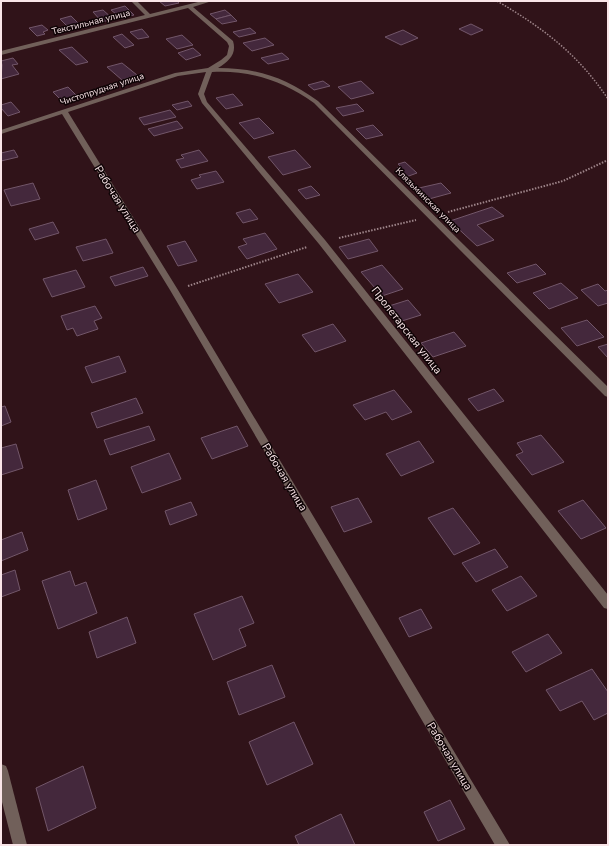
<svg xmlns="http://www.w3.org/2000/svg" width="609" height="846" viewBox="0 0 609 846" font-family="'Nunito Sans',sans-serif">
<style>
.building{fill:#44283c;stroke:#725669}
.lines{fill:none;stroke-linecap:round;stroke-linejoin:round}
.path-far1{stroke:#9d8489;stroke-width:1.5;stroke-dasharray:1.5 1.5;stroke-linecap:butt}
.path{stroke:#9d8489;stroke-width:2;stroke-dasharray:1.5 1.5;stroke-linecap:butt}
.minor{fill:#71605a;fill-rule:evenodd}
.labels{text-anchor:middle;stroke-width:3;stroke-linejoin:round;paint-order:stroke}
.far-street-label{font-size:9px;fill:#fae5e8;stroke:#0f0406}
.street-label{font-size:11px;fill:#fae5e8;stroke:#0f0406}
</style>
<rect width="100%" height="100%" fill="#301319"/>
<g class="building">
<path d="M159,1H177L179,3L165,6Z"/>
<path d="M125,6L134,15L121,18L111,10Z"/>
<path d="M103,10L113,19L102,22L93,12Z"/>
<path d="M225,10L231,15L216,19L210,14Z"/>
<path d="M231,15L237,21L222,24L216,19Z"/>
<path d="M71,16L81,26L69,28L60,19Z"/>
<path d="M471,24L483,30L471,35L459,29Z"/>
<path d="M42,25L48,30L43,32L45,34L37,36L29,28Z"/>
<path d="M250,28L256,33L239,37L233,32Z"/>
<path d="M142,29L149,37L138,39L130,32Z"/>
<path d="M403,30L418,38L401,45L385,37Z"/>
<path d="M122,34L134,45L125,48L113,37Z"/>
<path d="M182,35L193,45L177,49L166,39Z"/>
<path d="M265,38L274,45L252,51L243,43Z"/>
<path d="M72,47L88,62L76,65L59,50Z"/>
<path d="M193,48L201,55L186,60L178,53Z"/>
<path d="M282,53L289,59L268,64L261,58Z"/>
<path d="M13,58L18,64L12,65L19,74L1,79L2,65L1,61Z"/>
<path d="M122,63L137,75L122,80L107,67Z"/>
<path d="M323,81L330,86L314,90L308,85Z"/>
<path d="M361,81L374,93L351,99L338,87Z"/>
<path d="M68,87L77,96L62,101L53,92Z"/>
<path d="M233,94L243,105L226,109L216,98Z"/>
<path d="M188,101L192,106L177,110L172,105Z"/>
<path d="M11,102L20,112L8,116L1,108V105Z"/>
<path d="M357,104L364,111L343,116L336,108Z"/>
<path d="M170,110L176,117L144,125L139,118Z"/>
<path d="M259,118L274,133L254,139L239,123Z"/>
<path d="M177,121L183,128L154,136L148,129Z"/>
<path d="M373,125L383,135L366,139L356,129Z"/>
<path d="M14,150L18,157L1,161V153Z"/>
<path d="M199,150L208,161L181,168L176,160L184,158L181,155Z"/>
<path d="M295,150L311,167L283,175L268,157Z"/>
<path d="M405,162L417,173L406,177L397,168L401,167L398,164Z"/>
<path d="M216,171L224,182L197,189L191,180L201,177L199,175Z"/>
<path d="M33,183L40,199L11,206L4,190Z"/>
<path d="M441,183L451,193L429,199L419,188Z"/>
<path d="M311,186L320,195L306,199L298,190Z"/>
<path d="M492,207L504,216L477,225L494,240L477,246L450,221Z"/>
<path d="M250,209L258,219L243,223L236,213Z"/>
<path d="M53,222L59,233L35,240L29,229Z"/>
<path d="M265,233L277,249L247,259L238,247L247,244L243,239Z"/>
<path d="M106,239L113,253L83,261L76,247Z"/>
<path d="M369,239L378,251L348,259L339,247Z"/>
<path d="M185,241L197,261L178,266L167,246Z"/>
<path d="M536,264L546,274L517,283L507,273Z"/>
<path d="M382,265L403,289L382,296L361,272Z"/>
<path d="M143,267L148,276L115,286L110,277Z"/>
<path d="M76,270L85,287L52,297L43,279Z"/>
<path d="M298,274L313,292L279,303L265,284Z"/>
<path d="M561,283L578,298L549,309L533,293Z"/>
<path d="M598,284L605,291L608,290V303L598,306L581,290Z"/>
<path d="M408,300L421,315L402,321L389,306Z"/>
<path d="M95,306L102,318L94,321L98,329L77,336L73,328L67,330L61,316Z"/>
<path d="M587,320L604,337L577,346L561,328Z"/>
<path d="M333,324L346,341L315,352L302,335Z"/>
<path d="M454,332L466,346L433,357L421,343Z"/>
<path d="M608,344V358L598,347Z"/>
<path d="M119,356L126,372L92,383L85,367Z"/>
<path d="M494,389L504,401L478,411L468,399Z"/>
<path d="M394,390L412,412L392,420L386,412L365,420L353,405Z"/>
<path d="M136,398L143,413L97,428L91,413Z"/>
<path d="M5,406L11,422L1,426V407Z"/>
<path d="M149,426L155,440L110,455L104,440Z"/>
<path d="M237,426L248,446L212,459L201,438Z"/>
<path d="M541,435L564,462L532,475L516,455L523,452L517,443Z"/>
<path d="M419,441L434,462L401,476L386,454Z"/>
<path d="M16,444L23,468L1,475V448Z"/>
<path d="M169,453L181,479L142,493L131,467Z"/>
<path d="M96,480L107,509L78,520L68,490Z"/>
<path d="M358,498L372,522L344,532L331,507Z"/>
<path d="M583,500L606,528L581,539L558,511Z"/>
<path d="M191,502L197,515L170,525L165,511Z"/>
<path d="M453,508L480,543L454,555L428,518Z"/>
<path d="M22,532L28,550L1,561V540Z"/>
<path d="M495,549L508,567L476,582L462,563Z"/>
<path d="M15,570L20,590L1,597V575Z"/>
<path d="M70,571L75,586L86,582L97,613L58,629L42,581Z"/>
<path d="M521,576L537,596L507,611L492,590Z"/>
<path d="M242,596L254,623L239,629L246,646L213,660L194,614Z"/>
<path d="M421,609L432,628L409,637L399,618Z"/>
<path d="M127,617L136,643L97,658L89,632Z"/>
<path d="M548,634L562,653L526,672L512,652Z"/>
<path d="M272,665L285,697L239,715L227,682Z"/>
<path d="M592,669L608,692V713L594,720L582,701L560,711L546,690Z"/>
<path d="M294,722L313,764L267,785L249,742Z"/>
<path d="M83,766L96,808L48,831L36,788Z"/>
<path d="M450,800L465,829L438,841L424,812Z"/>
<path d="M341,814L355,845H299L295,836Z"/>
</g>
<g class="lines">
<path class="path-far1" d="M497,1C543,28 578,54 608,99"/>
<g class="path">
<path d="M448,212L563,181L608,160"/>
<path d="M339,238L416,220"/>
<path d="M188,286L307,247"/>
</g>
<g class="minor">
<path d="M131,1H137L150,14L202,1H212L193,7L233,41C237,54 229,61 218,68C258,68 286,78 318,101L608,387V397L605,396L314,103C283,81 251,70 212,72L204,94L207,102L325,240L608,595V609L604,608L319,244L202,103L198,94L206,72L178,76L68,112L178,290L510,845H495L170,290L62,114L1,134V130L175,73L208,68L221,60L227,55L229,46L227,42L188,8L1,55V51L145,15Z"/>
<path d="M1,764L6,766L8,771L27,845H13L1,798Z"/>
</g>
</g>
<g class="labels">
<g class="far-street-label">
<text transform="translate(91 22) rotate(-14)" y="3">Текстильная улица</text>
<text transform="translate(102 89) rotate(-18)" y="3">Чистопрудная улица</text>
<text transform="translate(428 200) rotate(45)" y="3">Клязьминская улица</text>
</g>
<g class="street-label">
<text transform="translate(118 199) rotate(58)" y="4">Рабочая улица</text>
<text transform="translate(407 330) rotate(52)" y="4">Пролетарская улица</text>
<text transform="translate(285 477) rotate(59)" y="4">Рабочая улица</text>
<text transform="translate(450 756) rotate(59)" y="4">Рабочая улица</text>
</g>
</g>
<rect width="609" height="846" fill="none" stroke="#fae5e8" stroke-width="4"/>
</svg>
